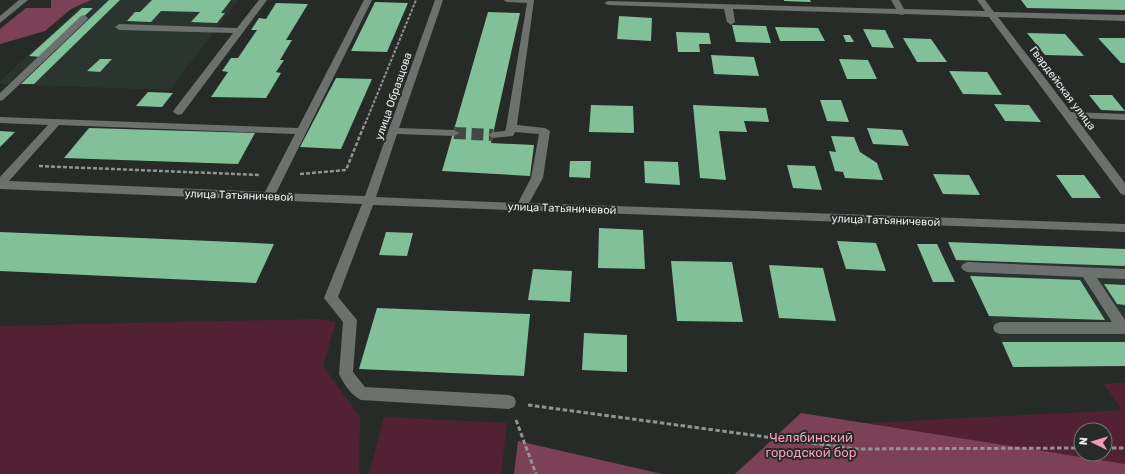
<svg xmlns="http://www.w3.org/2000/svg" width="1125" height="474" viewBox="0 0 1125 474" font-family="Rubik,sans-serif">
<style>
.built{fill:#2b352f}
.green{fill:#522134;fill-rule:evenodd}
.forest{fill:#7d4157}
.building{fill:#81c099}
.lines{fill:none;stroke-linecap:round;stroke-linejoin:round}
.minor-tunnel{stroke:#444845;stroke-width:12;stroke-dasharray:12 5.5;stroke-linecap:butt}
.path-far2{stroke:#919492;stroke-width:2;stroke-dasharray:3 1.5;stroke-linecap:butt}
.path-far1{stroke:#919492;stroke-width:2.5;stroke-dasharray:4 2;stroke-linecap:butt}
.path{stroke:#919492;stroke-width:3;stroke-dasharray:4.5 2.5;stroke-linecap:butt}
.minor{fill:#6c716d;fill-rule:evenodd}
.labels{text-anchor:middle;stroke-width:4;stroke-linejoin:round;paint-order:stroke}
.street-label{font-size:11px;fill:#e9ecea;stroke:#272b28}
.near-park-label{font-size:13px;fill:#fc9fbe;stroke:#272b28}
</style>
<rect width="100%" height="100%" fill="#272b28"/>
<g class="built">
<path d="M88,0H238L170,90L0,84V81Z"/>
<path d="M1125,249V366L1013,367L970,276L956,260Z"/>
</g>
<g class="green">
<path d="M317,319L336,322L323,366L360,417L359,474H0V326Z"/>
<path d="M1125,382V474H760L812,426L1122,410L1104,384ZM1081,430H1105V454H1081Z"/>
<path d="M384,417L507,423L501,474H369Z"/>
</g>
<g class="forest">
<path d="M51,0H91L71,9L45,31L0,44V29L26,8H51Z"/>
<path d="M801,413L1125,464V474H735Z"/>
<path d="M518,441L662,474H514Z"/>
</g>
<g class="building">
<path d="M109,0H120L34,84H21Z"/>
<path d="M152,0H231L221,13H225L217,23L191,22L200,12L161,11L151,22L127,21L135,12H140Z"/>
<path d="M784,0H810L811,2L784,1Z"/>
<path d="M1021,0H1125V10L1027,8Z"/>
<path d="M375,2L408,3L387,52L351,51Z"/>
<path d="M276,3L308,4L286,40H292L280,60H284L276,72L281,73L266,98L211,97L228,72L222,71L231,58H238L257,30H251L259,18L266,19Z"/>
<path d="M82,8H93L41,57L29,56Z"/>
<path d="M488,12L520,13L491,143L534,145L530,176L442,171Z"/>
<path d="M619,16L652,18L651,41L617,39Z"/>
<path d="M732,25L766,26L771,43L736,42Z"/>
<path d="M775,27L818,28L825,41H780Z"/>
<path d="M863,29L885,30L894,48L872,47Z"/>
<path d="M676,32L709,33L711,44H699L700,52H678Z"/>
<path d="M1027,33L1065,34L1084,56L1045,55Z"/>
<path d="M843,35H850L854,42H846Z"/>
<path d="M903,38L931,39L947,62H917Z"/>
<path d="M1098,38H1125V63H1121Z"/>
<path d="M711,55L754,57L759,76L714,74Z"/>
<path d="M100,59H112L100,72L87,71Z"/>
<path d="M839,59L868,60L877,79H847Z"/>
<path d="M949,71L987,72L1002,95L963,94Z"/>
<path d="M336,78L372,79L341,149L300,147Z"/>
<path d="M148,92L173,93L162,107L136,106Z"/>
<path d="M1089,95H1112L1125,111L1101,110Z"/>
<path d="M820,100H841L849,122L827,121Z"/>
<path d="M994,104L1029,105L1041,122L1005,121Z"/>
<path d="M591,105L633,106L634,133L589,132Z"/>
<path d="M693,105L766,108L769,122L744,121L747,132L719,131L726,180L700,178Z"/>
<path d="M89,128L255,133L238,164L64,158Z"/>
<path d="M867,128L902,130L909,146L873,144Z"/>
<path d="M0,131L15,132L0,147Z"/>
<path d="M831,136L854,137L860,152L877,163L883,180L845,178L843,172L835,171L829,151L836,152Z"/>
<path d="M570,161H591L590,178L569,177Z"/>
<path d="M644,161L678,162L680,185L645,183Z"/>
<path d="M787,165L815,166L822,190L793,188Z"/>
<path d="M933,174L969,175L980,195L943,194Z"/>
<path d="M1056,175H1084L1101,198H1072Z"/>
<path d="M599,228L643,230L645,269L598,268Z"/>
<path d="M0,232L234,242L274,244L256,283L214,281L0,271Z"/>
<path d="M386,232L413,233L407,256L379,255Z"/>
<path d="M837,241L876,243L886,271L846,269Z"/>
<path d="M948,242L1125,249V266L956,260Z"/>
<path d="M917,244H937L955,282H933Z"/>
<path d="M671,261L732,262L743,322L677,321Z"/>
<path d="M769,265L823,268L836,321L779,318Z"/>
<path d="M533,269L572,271L570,302L528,300Z"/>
<path d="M970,276L1080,280L1105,320L989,316Z"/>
<path d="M1104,284L1125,285V305L1117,304Z"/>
<path d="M377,308L530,314L524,376L359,369Z"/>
<path d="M584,333L627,335V372L582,370Z"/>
<path d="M1002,342H1125V366L1013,367Z"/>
</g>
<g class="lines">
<path class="minor-tunnel" d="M454,133L493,135"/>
<path class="path-far2" d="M365,124L416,0"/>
<g class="path-far1">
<path d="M39,166L259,175"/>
<path d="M300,174L346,170L365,123"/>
</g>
<g class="path">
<path d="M528,405L856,449L1081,448"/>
<path d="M516,420L536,474"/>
<path d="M1105,448H1125"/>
</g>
<g class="minor">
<path d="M19,0H28L0,23V16Z"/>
<path d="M259,0H267L182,114L178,115L173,112L174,110L233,33L119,30L115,27L119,24L237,28Z"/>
<path d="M364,0H372L276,193L365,196L435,0H443L399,128L454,130L459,133L454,136L397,134L376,197L518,203L531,178L539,134L515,132L513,136L493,138L488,135L493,132L505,131L506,128L527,3L507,2L503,0H534L517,125L545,128L550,131L543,178L529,203L1125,224V232L373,205L338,297L357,320L353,372L365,387L509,395L514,397L516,402L514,407L509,409L361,400C352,396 343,383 339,374L343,322L324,298L362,204L0,189V177L48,125L0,123V117L298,128ZM59,125L295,134L265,192L9,181Z"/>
<path d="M891,0H899L904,9L985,11L977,0H985L994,12L1125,15V21L998,17L1071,112L1125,114V120L1076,118L1125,183V195L1121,194L989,17L905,14L902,15L898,14L733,9L735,22L731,25L727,22L724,9L608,5L604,3L608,1L896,9Z"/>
<path d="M84,15L88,18L87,20L3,100L0,101V93L81,16Z"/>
<path d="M967,262L1125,269V279L1097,278L1125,320V334H1000L995,332L993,328L995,324L1000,322H1112L1083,277L967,272L963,270L961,267L963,264Z"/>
</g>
</g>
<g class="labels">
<g class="street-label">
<text transform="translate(1063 88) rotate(53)" y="4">Гвардейская улица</text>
<text transform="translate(393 96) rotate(-71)" y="4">улица Образцова</text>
<text transform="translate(239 195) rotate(2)" y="4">улица Татьяничевой</text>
<text transform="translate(562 208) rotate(2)" y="4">улица Татьяничевой</text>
<text transform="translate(886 220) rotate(2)" y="4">улица Татьяничевой</text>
</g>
<g class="near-park-label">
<text x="811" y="442">Челябинский<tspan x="811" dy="15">городской бор</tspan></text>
</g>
</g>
<g transform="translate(1093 442) rotate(275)"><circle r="19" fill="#272b28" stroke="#757876"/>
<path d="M0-3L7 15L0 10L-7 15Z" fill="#f09ab7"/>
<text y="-6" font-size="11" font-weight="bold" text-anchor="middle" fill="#e9ecea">N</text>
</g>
</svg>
